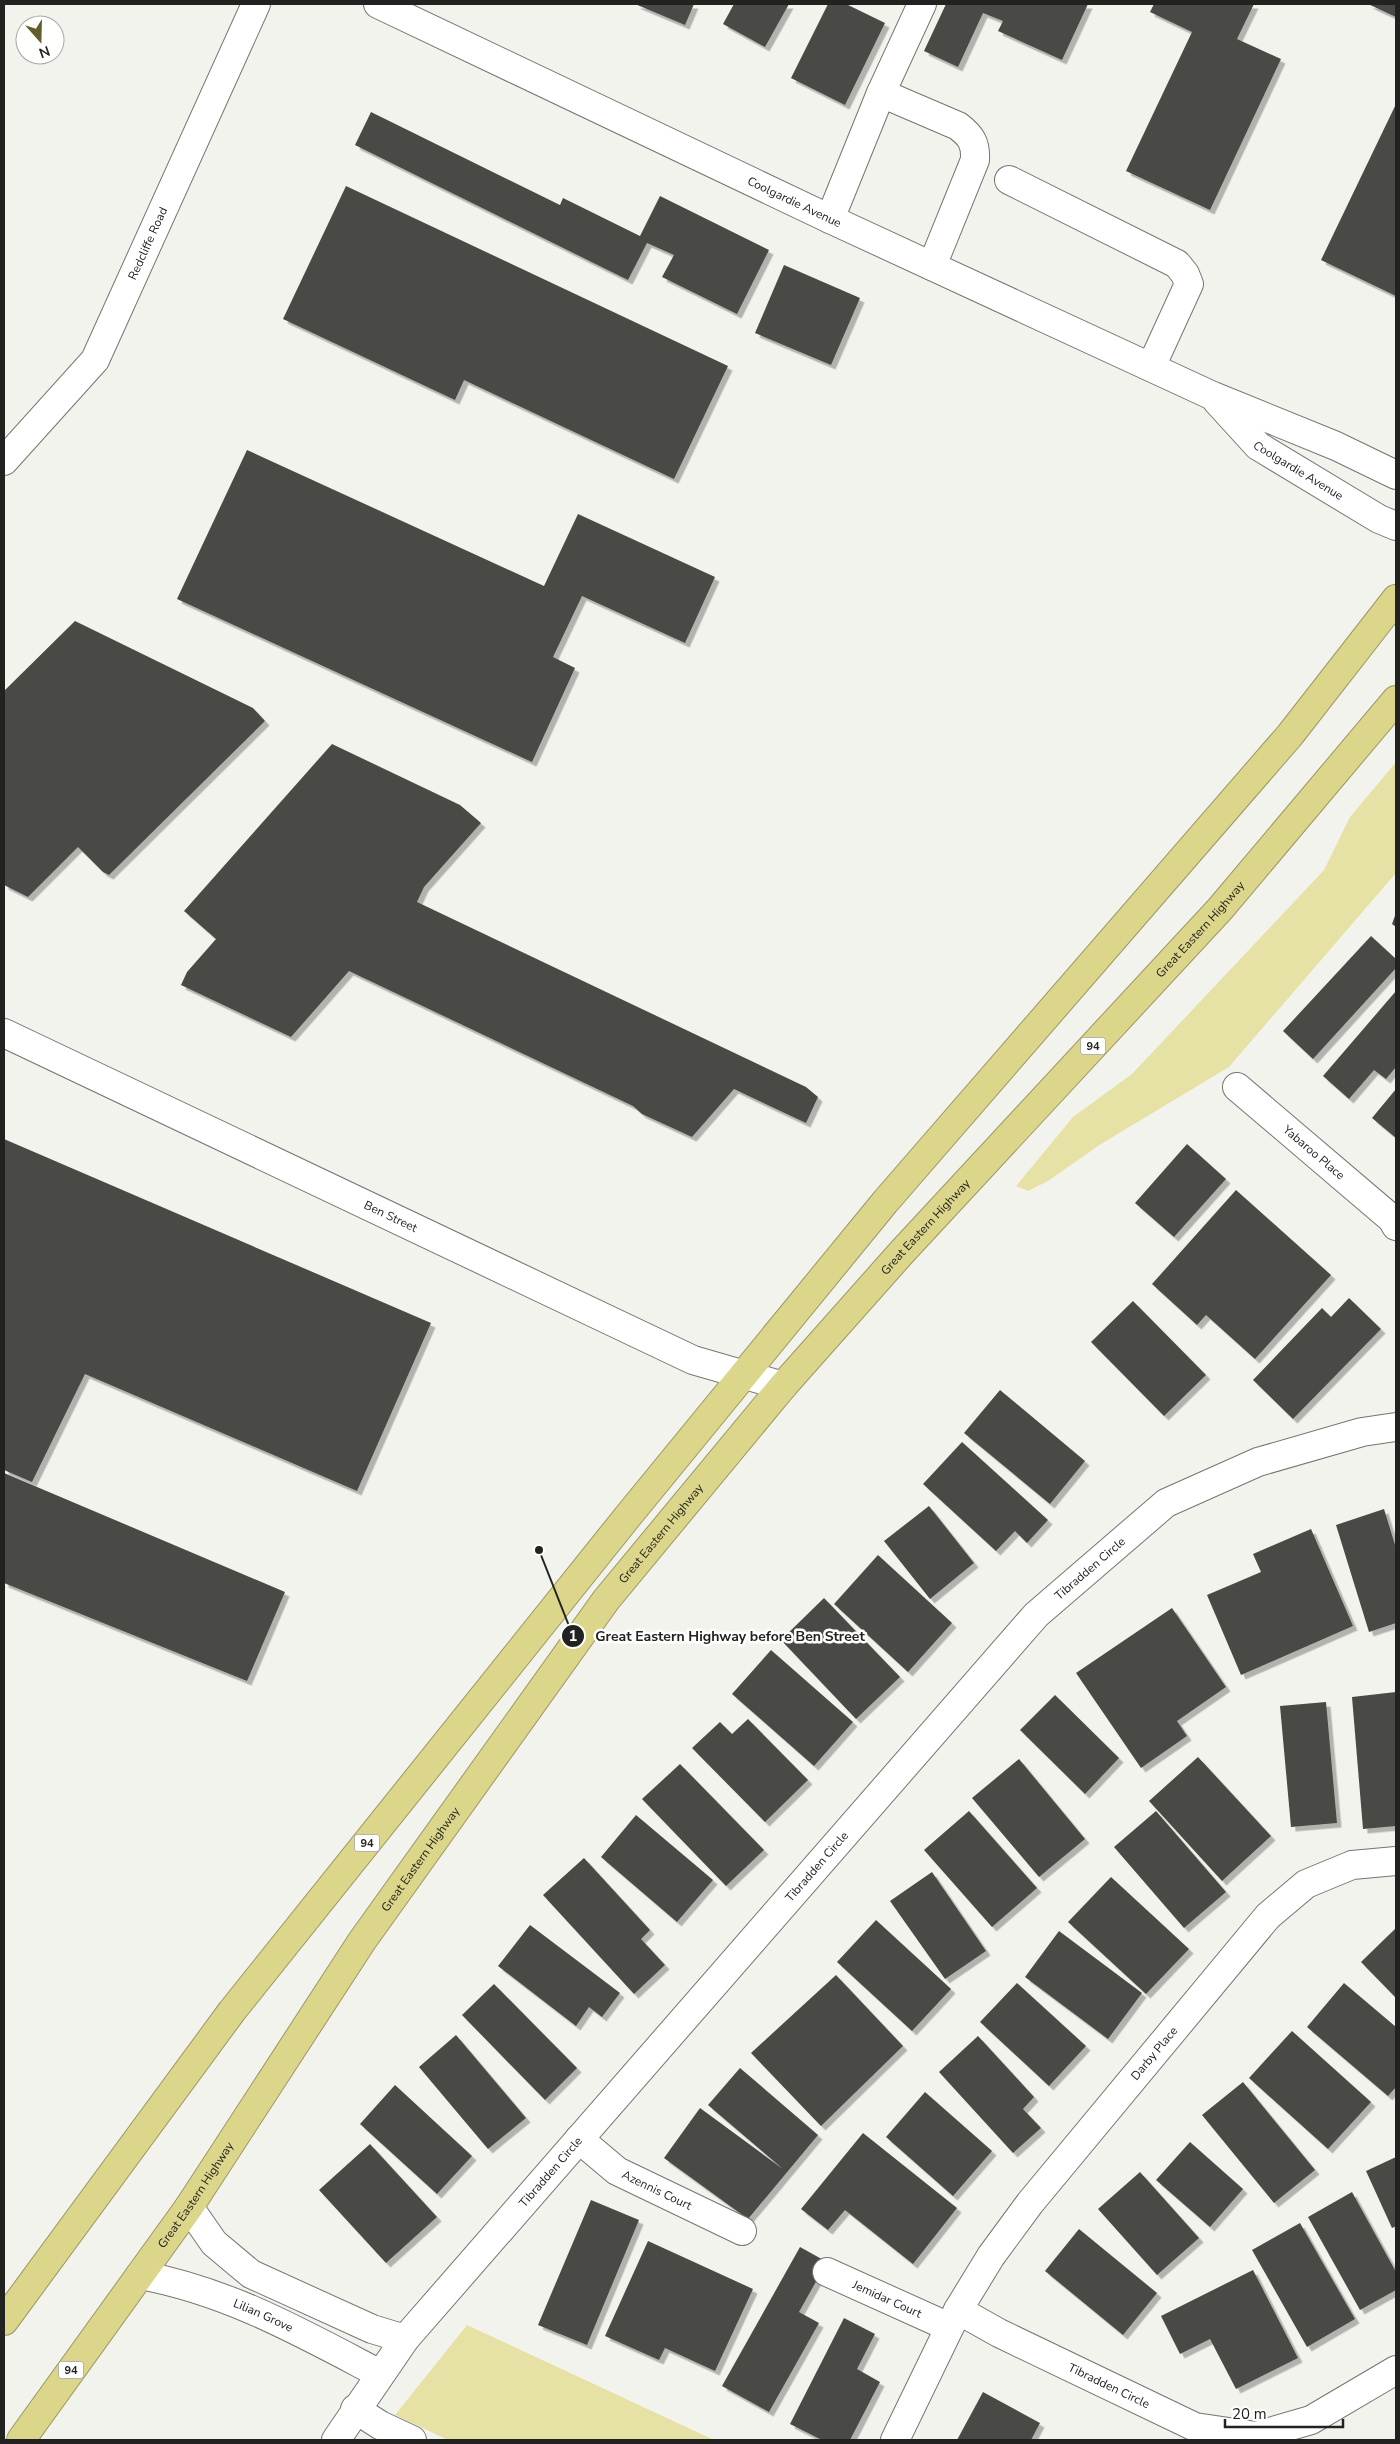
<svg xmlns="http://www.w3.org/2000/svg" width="1400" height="2444" font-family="'Nunito Sans',sans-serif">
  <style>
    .green { fill: #e6e2a5 }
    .building { fill: #494945; filter: url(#shadow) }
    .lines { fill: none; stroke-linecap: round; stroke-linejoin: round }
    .minor-casing { stroke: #757571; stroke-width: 30 }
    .highway-casing { stroke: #9b9765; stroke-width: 30 }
    .minor { stroke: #fff; stroke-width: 28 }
    .highway { stroke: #dcd68a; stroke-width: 28 }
    .labels { text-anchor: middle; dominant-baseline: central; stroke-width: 5; stroke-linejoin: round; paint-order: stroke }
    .shield { fill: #fffffe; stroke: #646463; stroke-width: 1 }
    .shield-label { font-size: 11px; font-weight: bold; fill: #222220 }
    .street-label { font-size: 12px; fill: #222220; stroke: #fffffe }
    .leader { fill: none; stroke: #222220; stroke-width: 2 }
    .callout-dot { fill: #222220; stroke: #fffffe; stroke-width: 2 }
    .mark-label { font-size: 15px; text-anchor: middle; font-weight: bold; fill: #fff }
    .callout-label { font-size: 14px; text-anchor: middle; font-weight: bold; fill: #222220; stroke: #fffffe; stroke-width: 5; stroke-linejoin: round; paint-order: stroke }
  </style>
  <defs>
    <filter id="shadow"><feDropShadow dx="4.5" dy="4.5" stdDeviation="0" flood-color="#0004"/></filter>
  </defs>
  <rect width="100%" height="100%" fill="#f3f3ee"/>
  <path class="green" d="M 1396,762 L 1396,873 L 1229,1067 L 1101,1144 L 1048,1181 L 1028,1191 L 1016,1186 L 1073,1117 L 1132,1074 L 1324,870 L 1350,817 Z
    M 467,2325 L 714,2440 L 448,2440 L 395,2415 Z"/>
  <path class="building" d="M 635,4 L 694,4 L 685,25 Z
    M 734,4 L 789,4 L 765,47 L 723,24 Z
    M 828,4 L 846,4 L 885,23 L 845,105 L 791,78 Z
    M 946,4 L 1088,4 L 1062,60 L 998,31 L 1003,21 L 983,13 L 958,67 L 924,51 Z
    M 1154,4 L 1254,4 L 1237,39 L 1281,59 L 1210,210 L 1126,171 L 1192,32 L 1150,12 Z
    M 1368,4 L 1396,4 L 1396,17 Z
    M 1396,104 L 1396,296 L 1321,260 Z
    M 371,112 L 560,205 L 563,198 L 640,236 L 660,196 L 769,250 L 737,314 L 662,277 L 674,255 L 647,243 L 628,280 L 355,145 Z
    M 346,186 L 728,366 L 674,479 L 464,380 L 455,400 L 283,319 Z
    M 784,265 L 860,298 L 831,365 L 755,333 Z
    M 247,450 L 544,586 L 578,514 L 715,577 L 685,643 L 582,596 L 553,657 L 575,668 L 532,762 L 177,599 Z
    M 75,621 L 253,708 L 265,721 L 109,875 L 103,872 L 78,847 L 28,897 L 4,885 L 4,691 Z
    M 332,744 L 460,805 L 481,823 L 424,887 L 417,902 L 806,1087 L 818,1097 L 806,1123 L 734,1089 L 692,1137 L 642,1114 L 633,1106 L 349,971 L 291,1037 L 181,985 L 187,972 L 216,939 L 184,911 Z
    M 1396,913 L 1396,927 L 1392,924 Z
    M 1371,936 L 1396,959 L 1396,968 L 1313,1059 L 1283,1031 Z
    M 1396,991 L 1396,1067 L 1386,1079 L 1374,1070 L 1349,1099 L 1323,1076 Z
    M 1396,1089 L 1396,1138 L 1372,1118 Z
    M 4,1139 L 431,1323 L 357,1491 L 85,1374 L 32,1482 L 4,1470 Z
    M 1187,1144 L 1226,1179 L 1174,1237 L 1135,1203 Z
    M 1236,1190 L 1331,1275 L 1255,1359 L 1206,1315 L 1197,1325 L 1152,1284 Z
    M 1349,1298 L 1381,1329 L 1293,1419 L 1253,1380 L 1322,1308 L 1331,1317 Z
    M 1133,1301 L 1206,1375 L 1164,1416 L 1091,1342 Z
    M 1000,1390 L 1085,1461 L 1050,1504 L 964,1433 Z
    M 962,1442 L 1048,1520 L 1027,1543 L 1015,1531 L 996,1551 L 923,1484 Z
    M 4,1473 L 285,1592 L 247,1681 L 4,1583 Z
    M 929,1506 L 974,1563 L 930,1599 L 884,1541 Z
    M 1384,1509 L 1396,1548 L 1396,1623 L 1369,1632 L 1336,1525 Z
    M 1311,1529 L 1353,1626 L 1241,1675 L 1207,1595 L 1261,1572 L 1253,1554 Z
    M 878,1555 L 952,1623 L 908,1672 L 834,1604 Z
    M 824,1598 L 900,1677 L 856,1719 L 781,1640 Z
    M 1172,1608 L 1226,1687 L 1177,1721 L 1187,1736 L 1141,1768 L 1076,1673 Z
    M 771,1650 L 853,1722 L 814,1766 L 732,1694 Z
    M 1396,1692 L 1396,1826 L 1363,1829 L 1352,1697 Z
    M 1055,1695 L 1119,1758 L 1085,1794 L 1020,1730 Z
    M 1326,1702 L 1337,1823 L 1291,1827 L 1280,1706 Z
    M 748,1719 L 808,1780 L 765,1822 L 692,1748 L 720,1722 L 732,1734 Z
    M 1198,1757 L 1271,1836 L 1222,1881 L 1149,1801 Z
    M 1019,1759 L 1085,1839 L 1039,1877 L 972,1798 Z
    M 680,1764 L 764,1850 L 726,1886 L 642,1799 Z
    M 969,1811 L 1037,1888 L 992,1927 L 924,1850 Z
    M 1156,1811 L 1226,1892 L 1184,1928 L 1114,1847 Z
    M 636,1815 L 713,1880 L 677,1922 L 601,1857 Z
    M 584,1858 L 650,1930 L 641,1939 L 665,1965 L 634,1994 L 543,1895 Z
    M 932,1872 L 986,1951 L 945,1979 L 890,1901 Z
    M 1111,1877 L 1189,1949 L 1146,1994 L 1068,1922 Z
    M 876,1920 L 951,1989 L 912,2031 L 837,1962 Z
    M 530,1925 L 620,1993 L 602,2017 L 589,2007 L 576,2026 L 498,1966 Z
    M 1396,1928 L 1396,1998 L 1361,1962 Z
    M 1059,1931 L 1142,1993 L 1108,2039 L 1025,1977 Z
    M 836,1975 L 903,2046 L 821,2126 L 751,2053 Z
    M 1017,1983 L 1086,2046 L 1049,2086 L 980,2022 Z
    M 1344,1983 L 1396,2027 L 1396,2087 L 1388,2096 L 1307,2027 Z
    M 494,1984 L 577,2068 L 545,2100 L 462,2015 Z
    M 1292,2031 L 1371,2102 L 1328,2149 L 1249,2078 Z
    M 456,2035 L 526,2118 L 488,2149 L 419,2067 Z
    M 978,2036 L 1034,2097 L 1023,2109 L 1041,2128 L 1013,2153 L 939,2072 Z
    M 740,2068 L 818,2135 L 748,2219 L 664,2158 L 700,2108 L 783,2169 L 708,2105 Z
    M 1243,2082 L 1315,2170 L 1274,2203 L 1202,2115 Z
    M 395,2085 L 472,2156 L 437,2194 L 360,2124 Z
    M 925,2092 L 992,2151 L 953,2196 L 886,2137 Z
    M 863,2133 L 957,2208 L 913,2264 L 845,2210 L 828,2230 L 801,2209 Z
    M 1190,2142 L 1243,2189 L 1210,2227 L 1156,2180 Z
    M 370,2144 L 437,2217 L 386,2263 L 319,2190 Z
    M 1396,2157 L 1396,2226 L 1392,2228 L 1366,2171 Z
    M 1140,2172 L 1199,2238 L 1157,2275 L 1098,2209 Z
    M 1352,2192 L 1396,2272 L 1396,2290 L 1360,2310 L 1308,2217 Z
    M 591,2200 L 639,2220 L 587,2345 L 538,2325 Z
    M 1300,2223 L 1355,2319 L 1307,2347 L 1252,2250 Z
    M 1079,2229 L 1157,2293 L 1123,2335 L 1045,2271 Z
    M 648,2241 L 753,2289 L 715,2371 L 665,2348 L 659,2360 L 605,2336 Z
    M 800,2247 L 827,2262 L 799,2312 L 819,2323 L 769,2412 L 722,2386 Z
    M 1253,2270 L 1298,2358 L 1236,2389 L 1210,2339 L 1180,2354 L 1161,2316 Z
    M 844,2318 L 875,2334 L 857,2369 L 880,2382 L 850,2440 L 822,2440 L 790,2424 Z
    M 983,2392 L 1040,2423 L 1031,2440 L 957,2440 Z"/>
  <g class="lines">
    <g class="minor-casing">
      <g id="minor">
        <path id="s1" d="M 378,4 L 830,219 L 1213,396 L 1336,446 L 1396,475"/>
        <path d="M 881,93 L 922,4"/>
        <path d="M 1009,180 L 1177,264 L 1185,274 L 1189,284 L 1151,367"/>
        <path d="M 830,219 L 881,93 L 958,126 C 971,136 976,143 975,160 L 932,266"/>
        <path id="s2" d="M 1217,401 L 1258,446 L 1379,519 L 1396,526"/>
        <path id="s3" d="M 4,461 L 95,360 L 256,4"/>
        <path id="s4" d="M 4,1033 L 693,1360 L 783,1386"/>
        <path id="s5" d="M 1237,1087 L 1392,1219 L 1396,1226"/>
        <path id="s6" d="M 579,2139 L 617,2171 L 742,2231"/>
        <path d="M 189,2207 L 214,2243 L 251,2274 L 372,2329 L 405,2339"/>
        <path id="s7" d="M 827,2272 L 949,2327"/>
        <path id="s8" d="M 140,2275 C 228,2291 302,2333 380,2374"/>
        <path id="s9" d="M 958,2310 L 999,2333 L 1195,2427 L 1256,2436 L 1311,2420 L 1396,2370"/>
        <path d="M 355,2409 L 380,2425 L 412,2440"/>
        <path id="s10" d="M 336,2440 L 405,2339 L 1036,1615 L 1166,1503 L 1258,1462 L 1362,1432 L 1396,1427"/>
        <path id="s11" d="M 895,2440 L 958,2310 L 991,2256 L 1030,2203 L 1268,1916 L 1306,1884 L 1352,1865 L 1396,1861"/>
      </g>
    </g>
    <g class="highway-casing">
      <g id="highway">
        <path d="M 4,2321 L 232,2011 L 628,1516 L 885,1202 L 1290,735 L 1396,599"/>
        <path id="s12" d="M 21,2440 L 189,2207 L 362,1941 L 606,1600 L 783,1386 L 902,1252 L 1220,909 L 1396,700"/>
      </g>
    </g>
    <use href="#minor" class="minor"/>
    <use href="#highway" class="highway"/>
  </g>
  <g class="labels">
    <g class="shield">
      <rect x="1080.5" y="1037.5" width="25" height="17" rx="4"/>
      <rect x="354.5" y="1834.5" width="25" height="17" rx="4"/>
      <rect x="58.5" y="2361.5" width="25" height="17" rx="4"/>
    </g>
    <g class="shield-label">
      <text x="1093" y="1046">94</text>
      <text x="367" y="1843">94</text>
      <text x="71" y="2370">94</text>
    </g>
    <g class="street-label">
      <text stroke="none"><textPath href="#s1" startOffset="461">Coolgardie Avenue</textPath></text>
      <text stroke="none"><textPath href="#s3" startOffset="264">Redcliffe Road</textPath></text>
      <text stroke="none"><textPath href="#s2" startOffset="108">Coolgardie Avenue</textPath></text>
      <text stroke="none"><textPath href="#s12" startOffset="1920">Great Eastern Highway</textPath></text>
      <text stroke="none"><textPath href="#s5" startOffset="101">Yabaroo Place</textPath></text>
      <text stroke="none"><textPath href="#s4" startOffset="428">Ben Street</textPath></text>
      <text stroke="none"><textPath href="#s12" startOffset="1515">Great Eastern Highway</textPath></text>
      <text stroke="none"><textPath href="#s12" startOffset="1110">Great Eastern Highway</textPath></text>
      <text stroke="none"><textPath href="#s10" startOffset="1154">Tibradden Circle</textPath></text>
      <text stroke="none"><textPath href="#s12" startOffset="705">Great Eastern Highway</textPath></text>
      <text stroke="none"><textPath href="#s10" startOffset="749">Tibradden Circle</textPath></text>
      <text stroke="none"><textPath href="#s11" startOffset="468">Darby Place</textPath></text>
      <text stroke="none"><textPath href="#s10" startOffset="344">Tibradden Circle</textPath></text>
      <text stroke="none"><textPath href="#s6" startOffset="94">Azennis Court</textPath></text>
      <text stroke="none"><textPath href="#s12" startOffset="301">Great Eastern Highway</textPath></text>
      <text stroke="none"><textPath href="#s7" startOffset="66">Jemidar Court</textPath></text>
      <text stroke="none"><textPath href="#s8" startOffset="130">Lilian Grove</textPath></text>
      <text stroke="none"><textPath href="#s9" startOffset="169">Tibradden Circle</textPath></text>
    </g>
  </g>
  <path class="leader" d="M539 1550L573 1636"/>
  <g class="callout-dot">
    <circle cx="539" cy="1550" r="5"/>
    <circle cx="573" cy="1636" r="12"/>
  </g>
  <g class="mark-label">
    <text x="573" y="1641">1</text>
  </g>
  <g class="callout-label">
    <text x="730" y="1641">Great Eastern Highway before Ben Street</text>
  </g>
  <rect width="1400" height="2444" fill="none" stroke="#222220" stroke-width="10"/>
  <g transform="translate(40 40) rotate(160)"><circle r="24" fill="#fffffe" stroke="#a7a7a5"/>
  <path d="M0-4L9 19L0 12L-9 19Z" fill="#625d2a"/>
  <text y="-8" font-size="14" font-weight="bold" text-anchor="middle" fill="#222220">N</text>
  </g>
  <path d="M1225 2419v8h118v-8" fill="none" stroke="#222220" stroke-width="2.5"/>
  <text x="1232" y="2419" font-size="15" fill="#222220" stroke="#fffffe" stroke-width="4" paint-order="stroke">20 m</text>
</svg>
